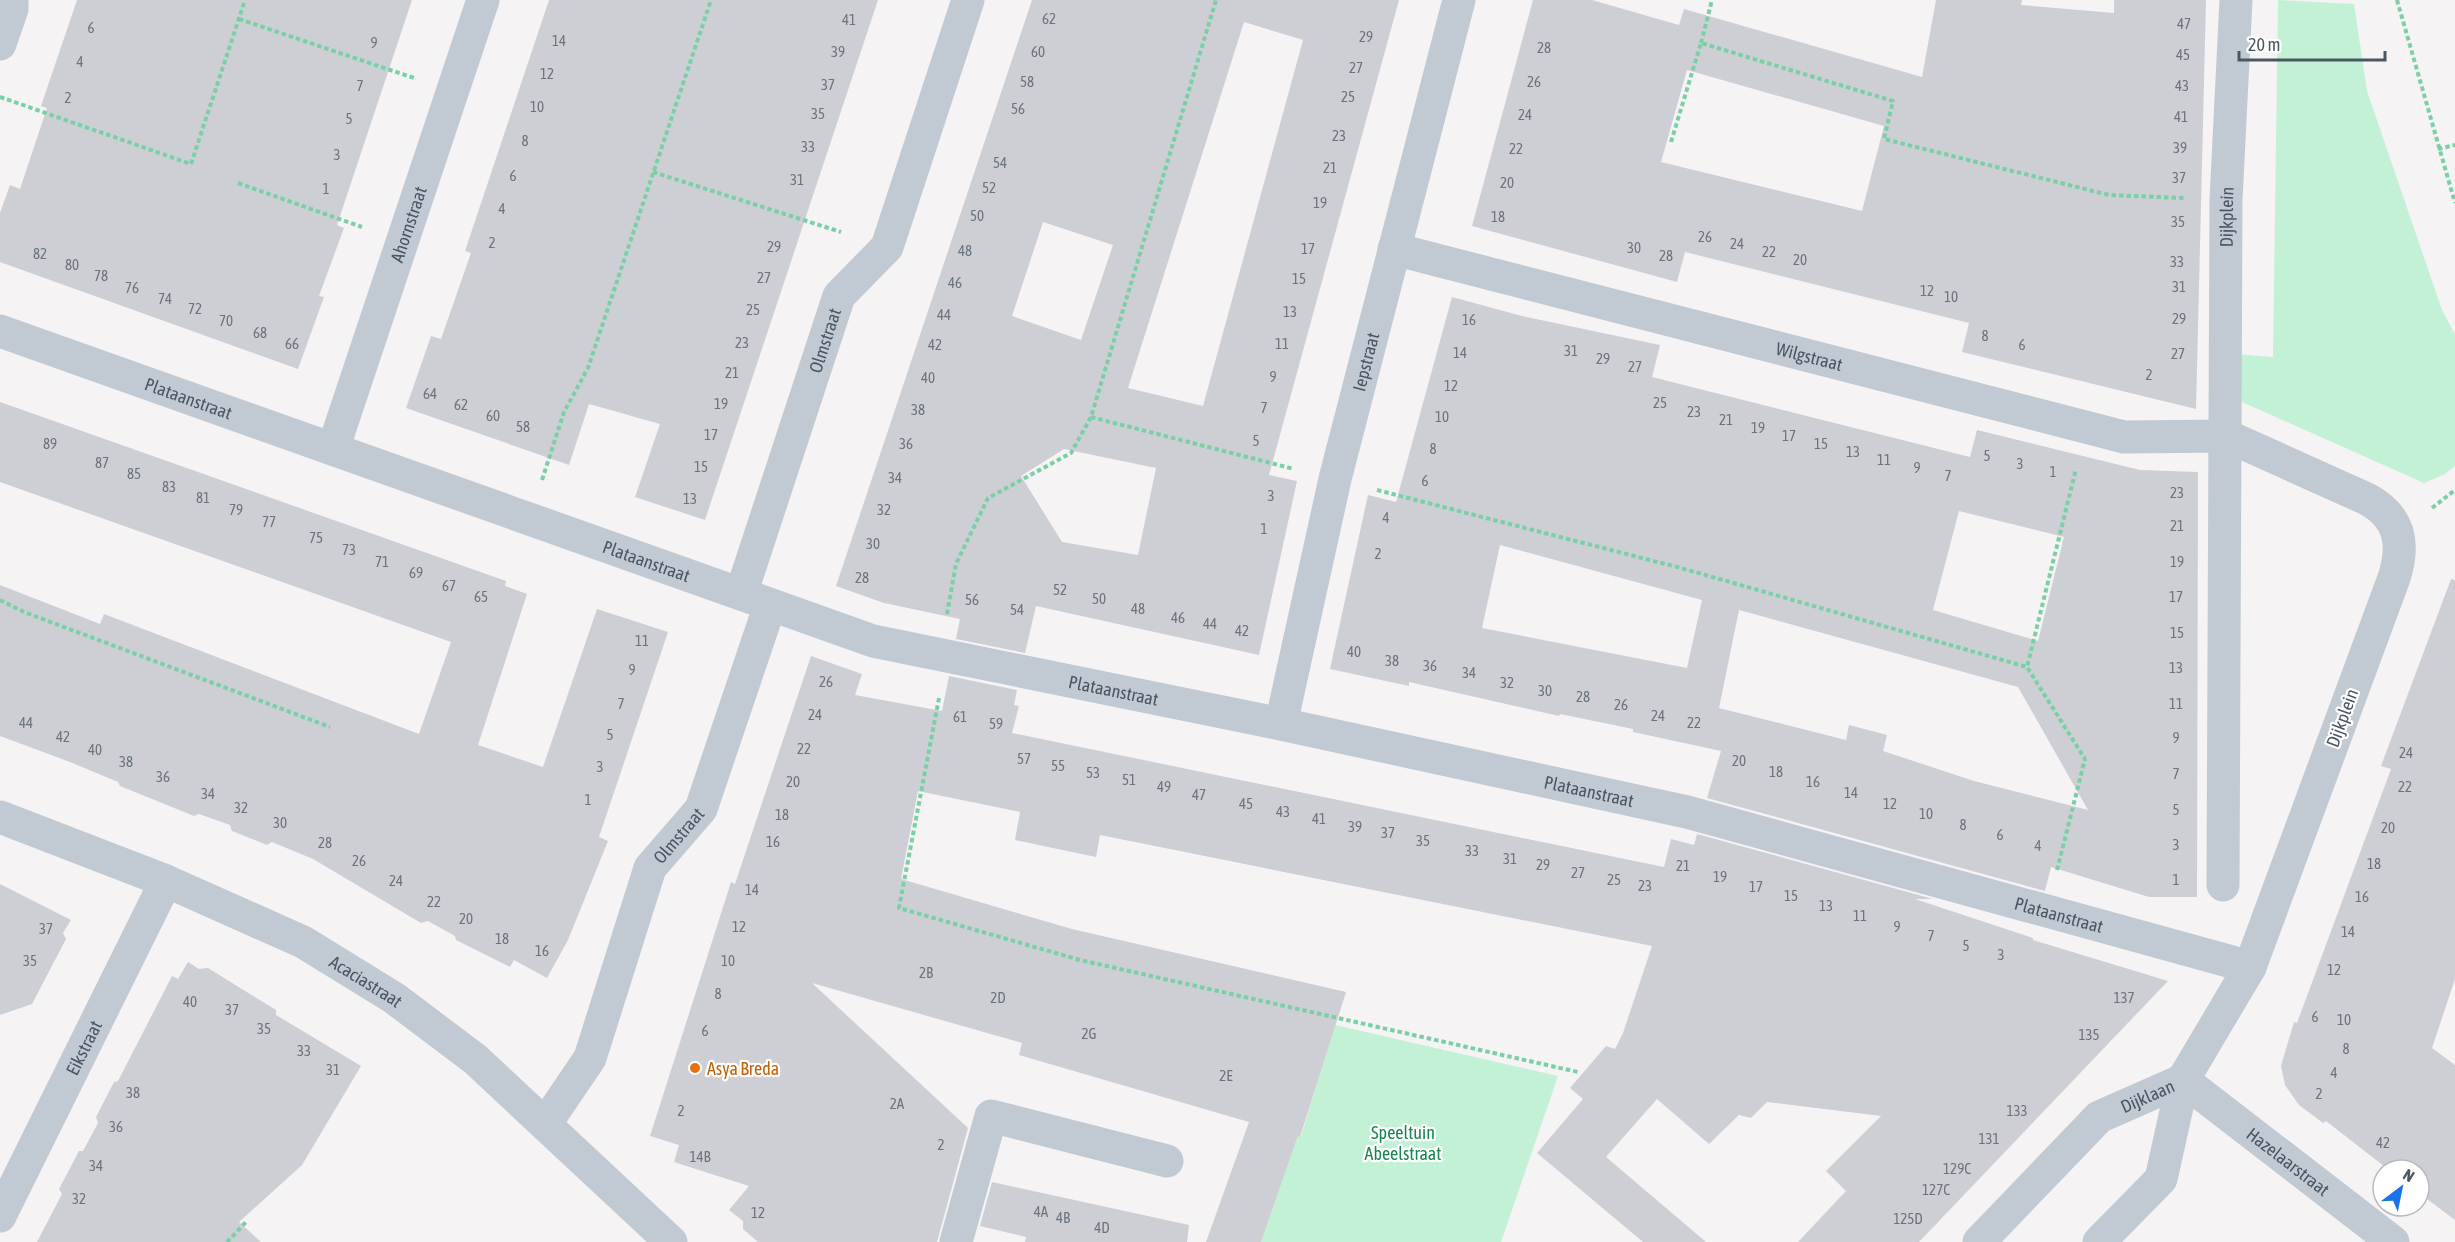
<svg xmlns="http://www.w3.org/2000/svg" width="2455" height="1242" font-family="'Asap Condensed',sans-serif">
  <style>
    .green { fill: #c3f1d5 }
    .building { fill: #cdcfd5; fill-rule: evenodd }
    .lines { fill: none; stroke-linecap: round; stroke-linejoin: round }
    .path { stroke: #7ad0a6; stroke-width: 4; stroke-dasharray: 4.5 3; stroke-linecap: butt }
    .minor { stroke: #c1cad2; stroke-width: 33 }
    .food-dot { fill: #e8710a; stroke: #fff; stroke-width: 2 }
    .labels { text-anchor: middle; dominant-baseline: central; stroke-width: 4.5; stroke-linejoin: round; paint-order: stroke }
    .number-label { font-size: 15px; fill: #6b747e }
    .street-label { font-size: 18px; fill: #4a5661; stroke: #fff }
    .food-label { font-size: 18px; fill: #c56008; stroke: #fff; text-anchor: start }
    .park-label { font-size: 18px; fill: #17864f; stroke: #fff }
  </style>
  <rect width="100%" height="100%" fill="#f5f3f3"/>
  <path class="green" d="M 2278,0 L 2354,4 L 2367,91 L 2442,310 L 2455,334 L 2455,466 L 2445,474 L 2424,483 L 2242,402 L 2235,354 L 2273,357 Z
    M 1335,1025 L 1558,1076 L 1501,1242 L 1261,1242 L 1298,1136 L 1301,1136 Z"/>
  <path class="building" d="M 77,0 L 412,0 L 337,225 L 344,228 L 319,296 L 324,297 L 298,369 L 0,262 L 0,213 L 10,185 L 20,189 L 47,108 L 41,106 Z
    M 549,0 L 878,0 L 705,520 L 635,497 L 660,424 L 589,404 L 569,465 L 406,408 L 431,336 L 441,339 L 471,253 L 465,251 Z
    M 1032,0 L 1399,0 L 1269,475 L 1297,481 L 1259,655 L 1036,606 L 1025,653 L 956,639 L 960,619 L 884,603 L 836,586 ZM 1244,22 L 1303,40 L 1203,406 L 1128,388 ZM 1043,222 L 1113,245 L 1081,340 L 1012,316 ZM 1064,449 L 1156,468 L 1138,555 L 1062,542 L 1021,476 Z
    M 1533,0 L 1592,0 L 1679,25 L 1684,9 L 1922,77 L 1936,0 L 2022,0 L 2021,5 L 2114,13 L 2114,0 L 2206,0 L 2196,409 L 1962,352 L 1969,323 L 1685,252 L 1677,282 L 1472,226 ZM 1687,70 L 1884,126 L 1862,211 L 1661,162 Z
    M 1452,297 L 1522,316 L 1660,345 L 1652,377 L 1970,457 L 1977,430 L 2140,470 L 2198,472 L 2197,897 L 2149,897 L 2051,867 L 2045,891 L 1707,798 L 1721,751 L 1633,732 L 1633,729 L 1560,714 L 1559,716 L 1409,682 L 1409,686 L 1330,669 L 1368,495 L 1396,502 ZM 1959,511 L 2064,537 L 2038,641 L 1933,610 ZM 1500,545 L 1702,600 L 1687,668 L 1482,628 ZM 1739,610 L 2018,687 L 2088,810 L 1974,781 L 1883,751 L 1887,735 L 1849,725 L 1846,740 L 1719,708 Z
    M 0,402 L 506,581 L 505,586 L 527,594 L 478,745 L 543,767 L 597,609 L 668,632 L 599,837 L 608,841 L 568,940 L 547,978 L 514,960 L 510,967 L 456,940 L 455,936 L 428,921 L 421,923 L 313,859 L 272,842 L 267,845 L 232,831 L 230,825 L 199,814 L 194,816 L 120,786 L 118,782 L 70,762 L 0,736 L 0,585 L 100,624 L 104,614 L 419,734 L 451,642 L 0,482 Z
    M 2451,579 L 2455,580 L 2455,979 L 2432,1048 L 2455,1065 L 2455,1220 L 2419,1193 L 2419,1170 L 2389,1170 L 2326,1121 L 2323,1123 L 2299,1105 L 2285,1085 L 2281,1066 L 2294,1022 L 2297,1023 L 2391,769 L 2381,766 Z
    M 811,656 L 862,674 L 855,695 L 942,711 L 949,676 L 1017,690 L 1014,705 L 1019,706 L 1012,733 L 1664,867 L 1671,839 L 1694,845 L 1697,834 L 1933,899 L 1915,899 L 2033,938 L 2033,940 L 2168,981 L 1919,1242 L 1798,1242 L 1846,1191 L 1826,1171 L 1881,1116 L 1767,1102 L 1751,1118 L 1739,1115 L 1709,1144 L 1657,1099 L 1606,1157 L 1706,1242 L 1643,1242 L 1537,1153 L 1583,1099 L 1570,1088 L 1606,1046 L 1615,1049 L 1623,1033 L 1652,946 L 1100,835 L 1096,857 L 1015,840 L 1020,812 L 918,791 L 901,879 L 1072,929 L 1346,992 L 1300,1137 L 1298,1136 L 1261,1242 L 1206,1242 L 1249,1122 L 1019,1055 L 1022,1043 L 812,983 L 968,1128 L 937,1242 L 758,1242 L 743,1229 L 743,1221 L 729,1210 L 749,1186 L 674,1162 L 679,1145 L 650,1136 L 725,901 L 731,882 L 735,884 Z
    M 0,884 L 71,920 L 63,933 L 66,939 L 32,1004 L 0,1015 Z
    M 188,962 L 199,969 L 208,968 L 276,1010 L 276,1015 L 361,1066 L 302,1165 L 239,1222 L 261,1242 L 37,1242 L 62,1194 L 59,1189 L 79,1151 L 83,1151 L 98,1123 L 96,1117 L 114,1082 L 118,1081 L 172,976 L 178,979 Z
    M 992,1182 L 1189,1225 L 1187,1242 L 1025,1242 L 1026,1237 L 980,1226 Z"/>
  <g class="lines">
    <path class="path" d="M 2397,0 L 2455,203
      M 239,19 L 414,78
      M 1701,43 L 1712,0
      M 0,97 L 191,164 L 245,0
      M 1671,142 L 1701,43 L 1893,101 L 1884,139 L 2109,195 L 2184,198
      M 2438,149 L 2455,145
      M 653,172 L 841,232
      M 238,183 L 362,227
      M 1091,417 L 1294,469
      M 542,480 L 564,412 L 588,368 L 711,0
      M 1377,490 L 1681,568 L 2027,667
      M 2432,508 L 2455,490
      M 0,600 L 24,612 L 330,727
      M 947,614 L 956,564 L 988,498 L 1071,453 L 1091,417 L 1216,0
      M 939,698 L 899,908 L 1080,960 L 1578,1072
      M 2057,870 L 2085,759 L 2027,667 L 2076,469
      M 227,1242 L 246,1222"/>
    <g class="minor">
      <path d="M 0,44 L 12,9 L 12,0"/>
      <path id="s1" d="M 1394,249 L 2124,437 L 2227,436 L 2367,499 C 2400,517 2405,544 2394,578 L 2250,967 L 2183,1080 L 2393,1242"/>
      <path id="s2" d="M 0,331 L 873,641 L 1281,724 L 1687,812 L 2250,967"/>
      <path id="s3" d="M 333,449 L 483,0"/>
      <path id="s4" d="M 741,594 L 839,296 L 887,247 L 968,0"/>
      <path id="s5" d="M 1281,724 L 1335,479 L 1459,0"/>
      <path id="s6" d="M 0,817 L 166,881 L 303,942 L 394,998 L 475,1059 L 671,1242"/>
      <path id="s7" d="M 2223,885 L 2226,200 L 2236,0"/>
      <path id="s8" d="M 546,1123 L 590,1058 L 650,868 L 701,809 L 770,605"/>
      <path id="s9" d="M 0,1216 L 166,881"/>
      <path d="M 956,1242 L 991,1116 L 1167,1161"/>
      <path id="s10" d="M 1979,1242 L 2099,1117 L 2183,1080 L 2161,1179 L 2099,1242"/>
    </g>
  </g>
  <circle class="food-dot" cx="695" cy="1068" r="6"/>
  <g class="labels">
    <g class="number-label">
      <text x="1049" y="18">62</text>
      <text x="849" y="19">41</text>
      <text x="2184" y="23">47</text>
      <text x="91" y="27">6</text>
      <text x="1366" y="36">29</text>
      <text x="559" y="40">14</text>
      <text x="374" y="42">9</text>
      <text x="1544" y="47">28</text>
      <text x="838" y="51">39</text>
      <text x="1038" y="51">60</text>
      <text x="2183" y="54">45</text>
      <text x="80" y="61">4</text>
      <text x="1356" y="67">27</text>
      <text x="547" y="73">12</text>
      <text x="1027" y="81">58</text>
      <text x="1534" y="81">26</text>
      <text x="828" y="84">37</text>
      <text x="360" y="85">7</text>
      <text x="2182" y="85">43</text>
      <text x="1348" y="96">25</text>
      <text x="68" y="97">2</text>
      <text x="537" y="106">10</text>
      <text x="1018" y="108">56</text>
      <text x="818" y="113">35</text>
      <text x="1525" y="114">24</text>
      <text x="2181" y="116">41</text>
      <text x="349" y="118">5</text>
      <text x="1339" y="135">23</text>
      <text x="525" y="140">8</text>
      <text x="808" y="146">33</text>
      <text x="2180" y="147">39</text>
      <text x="1516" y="148">22</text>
      <text x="337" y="154">3</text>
      <text x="1000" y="162">54</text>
      <text x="1330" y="167">21</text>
      <text x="513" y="175">6</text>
      <text x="2179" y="177">37</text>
      <text x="797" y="179">31</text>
      <text x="1507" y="182">20</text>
      <text x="989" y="187">52</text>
      <text x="326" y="188">1</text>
      <text x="1320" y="202">19</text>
      <text x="502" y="208">4</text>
      <text x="977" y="215">50</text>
      <text x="1498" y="216">18</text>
      <text x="2178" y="221">35</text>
      <text x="1705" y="236">26</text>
      <text x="492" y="242">2</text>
      <text x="1737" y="243">24</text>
      <text x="774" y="246">29</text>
      <text x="1634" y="247">30</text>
      <text x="1308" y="248">17</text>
      <text x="965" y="250">48</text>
      <text x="1769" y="251">22</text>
      <text x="40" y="253">82</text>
      <text x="1666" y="255">28</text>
      <text x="1800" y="259">20</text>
      <text x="2177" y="261">33</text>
      <text x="72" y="264">80</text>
      <text x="101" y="275">78</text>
      <text x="764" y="277">27</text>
      <text x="1299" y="278">15</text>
      <text x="955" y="282">46</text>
      <text x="2179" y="286">31</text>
      <text x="132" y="287">76</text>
      <text x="1927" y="290">12</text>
      <text x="1951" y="296">10</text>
      <text x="165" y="298">74</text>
      <text x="195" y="308">72</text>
      <text x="753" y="309">25</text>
      <text x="1290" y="311">13</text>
      <text x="944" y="314">44</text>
      <text x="2179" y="318">29</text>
      <text x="1469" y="319">16</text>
      <text x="226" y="320">70</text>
      <text x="260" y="332">68</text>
      <text x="1985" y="335">8</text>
      <text x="742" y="342">23</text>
      <text x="292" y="343">66</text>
      <text x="1282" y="343">11</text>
      <text x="935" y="344">42</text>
      <text x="2022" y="344">6</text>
      <text x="1571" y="350">31</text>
      <text x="1460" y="352">14</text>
      <text x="2178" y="353">27</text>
      <text x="1603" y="358">29</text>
      <text x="1635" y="366">27</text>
      <text x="732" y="372">21</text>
      <text x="2149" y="374">2</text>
      <text x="1273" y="376">9</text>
      <text x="928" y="377">40</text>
      <text x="1451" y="385">12</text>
      <text x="430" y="393">64</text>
      <text x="1660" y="402">25</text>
      <text x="721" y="403">19</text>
      <text x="461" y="404">62</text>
      <text x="1264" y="407">7</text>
      <text x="918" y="409">38</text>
      <text x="1694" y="411">23</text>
      <text x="493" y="415">60</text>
      <text x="1442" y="416">10</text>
      <text x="1726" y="419">21</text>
      <text x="523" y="426">58</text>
      <text x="1758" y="427">19</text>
      <text x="711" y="434">17</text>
      <text x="1789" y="435">17</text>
      <text x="1256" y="440">5</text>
      <text x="50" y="443">89</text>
      <text x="906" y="443">36</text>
      <text x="1821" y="443">15</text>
      <text x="1433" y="448">8</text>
      <text x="1853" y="451">13</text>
      <text x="1987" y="455">5</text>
      <text x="1884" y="459">11</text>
      <text x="102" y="462">87</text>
      <text x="2020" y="463">3</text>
      <text x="701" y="466">15</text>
      <text x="1917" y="467">9</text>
      <text x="2053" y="471">1</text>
      <text x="134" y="473">85</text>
      <text x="1948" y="475">7</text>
      <text x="895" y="477">34</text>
      <text x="1425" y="480">6</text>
      <text x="169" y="486">83</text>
      <text x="2177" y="492">23</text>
      <text x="1271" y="495">3</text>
      <text x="203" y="497">81</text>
      <text x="690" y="498">13</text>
      <text x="236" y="509">79</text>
      <text x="884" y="509">32</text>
      <text x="1386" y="517">4</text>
      <text x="269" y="521">77</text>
      <text x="2177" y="525">21</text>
      <text x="1264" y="528">1</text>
      <text x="316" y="537">75</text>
      <text x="873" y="543">30</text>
      <text x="349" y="549">73</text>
      <text x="1378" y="553">2</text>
      <text x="382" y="561">71</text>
      <text x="2177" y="561">19</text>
      <text x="416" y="572">69</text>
      <text x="862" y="577">28</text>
      <text x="449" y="585">67</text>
      <text x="1060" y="589">52</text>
      <text x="481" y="596">65</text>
      <text x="2176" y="596">17</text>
      <text x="1099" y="598">50</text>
      <text x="972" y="599">56</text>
      <text x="1138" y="608">48</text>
      <text x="1017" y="609">54</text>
      <text x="1178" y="617">46</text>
      <text x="1210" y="623">44</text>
      <text x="1242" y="630">42</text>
      <text x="2177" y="632">15</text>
      <text x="642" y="640">11</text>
      <text x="1354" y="651">40</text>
      <text x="1392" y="660">38</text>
      <text x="1430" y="665">36</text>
      <text x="2176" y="667">13</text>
      <text x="632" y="669">9</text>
      <text x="1469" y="672">34</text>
      <text x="826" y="681">26</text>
      <text x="1507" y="682">32</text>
      <text x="1545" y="690">30</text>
      <text x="1583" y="696">28</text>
      <text x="621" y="703">7</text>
      <text x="2176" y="703">11</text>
      <text x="1621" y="704">26</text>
      <text x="815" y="714">24</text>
      <text x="1658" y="715">24</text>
      <text x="960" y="716">61</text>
      <text x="26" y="722">44</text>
      <text x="1694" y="722">22</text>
      <text x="996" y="723">59</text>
      <text x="610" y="734">5</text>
      <text x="63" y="736">42</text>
      <text x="2176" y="737">9</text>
      <text x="804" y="748">22</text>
      <text x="95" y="749">40</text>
      <text x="2406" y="752">24</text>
      <text x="1024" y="758">57</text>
      <text x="1739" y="760">20</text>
      <text x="126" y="761">38</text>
      <text x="1058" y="765">55</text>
      <text x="600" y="766">3</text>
      <text x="1776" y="771">18</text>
      <text x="1093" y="772">53</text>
      <text x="2176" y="773">7</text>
      <text x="163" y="776">36</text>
      <text x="1129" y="779">51</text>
      <text x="793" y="781">20</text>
      <text x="1813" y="781">16</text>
      <text x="1164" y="786">49</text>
      <text x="2405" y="786">22</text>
      <text x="1851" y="792">14</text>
      <text x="208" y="793">34</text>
      <text x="1199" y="794">47</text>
      <text x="588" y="799">1</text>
      <text x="1246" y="803">45</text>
      <text x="1890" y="803">12</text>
      <text x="241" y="807">32</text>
      <text x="2176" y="809">5</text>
      <text x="1283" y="811">43</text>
      <text x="1926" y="813">10</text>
      <text x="782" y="814">18</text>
      <text x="1319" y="818">41</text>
      <text x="280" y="822">30</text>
      <text x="1963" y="824">8</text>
      <text x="1355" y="826">39</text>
      <text x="2388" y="827">20</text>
      <text x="1388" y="832">37</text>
      <text x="2000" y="834">6</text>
      <text x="1423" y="840">35</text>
      <text x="773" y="841">16</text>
      <text x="325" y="842">28</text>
      <text x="2176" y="844">3</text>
      <text x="2038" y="845">4</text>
      <text x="1472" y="850">33</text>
      <text x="1510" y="858">31</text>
      <text x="359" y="860">26</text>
      <text x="2374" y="863">18</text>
      <text x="1543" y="864">29</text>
      <text x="1683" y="865">21</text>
      <text x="1578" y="872">27</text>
      <text x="1720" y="876">19</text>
      <text x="1614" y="879">25</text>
      <text x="2176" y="879">1</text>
      <text x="396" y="880">24</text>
      <text x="1645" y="885">23</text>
      <text x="1756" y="886">17</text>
      <text x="752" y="889">14</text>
      <text x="1791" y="895">15</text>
      <text x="2362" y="896">16</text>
      <text x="434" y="901">22</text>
      <text x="1826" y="905">13</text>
      <text x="1860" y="915">11</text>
      <text x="466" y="918">20</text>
      <text x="739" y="926">12</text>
      <text x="1897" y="926">9</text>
      <text x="46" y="928">37</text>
      <text x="2348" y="931">14</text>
      <text x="1931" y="935">7</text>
      <text x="502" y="938">18</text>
      <text x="1966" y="945">5</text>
      <text x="542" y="950">16</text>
      <text x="2001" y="954">3</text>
      <text x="30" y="960">35</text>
      <text x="728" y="960">10</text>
      <text x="2334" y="969">12</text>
      <text x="926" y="972">2B</text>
      <text x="718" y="993">8</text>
      <text x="998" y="997">2D</text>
      <text x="2124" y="997">137</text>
      <text x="190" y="1001">40</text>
      <text x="232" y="1009">37</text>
      <text x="2315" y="1016">6</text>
      <text x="2344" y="1019">10</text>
      <text x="264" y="1028">35</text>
      <text x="705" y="1030">6</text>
      <text x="1089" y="1033">2G</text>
      <text x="2089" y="1034">135</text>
      <text x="2346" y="1048">8</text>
      <text x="304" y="1050">33</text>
      <text x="333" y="1069">31</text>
      <text x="2334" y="1072">4</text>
      <text x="1226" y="1075">2E</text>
      <text x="133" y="1092">38</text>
      <text x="2319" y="1093">2</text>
      <text x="897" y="1103">2A</text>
      <text x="681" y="1110">2</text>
      <text x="2017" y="1110">133</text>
      <text x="116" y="1126">36</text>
      <text x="1989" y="1138">131</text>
      <text x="2383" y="1142">42</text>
      <text x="941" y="1144">2</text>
      <text x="700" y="1156">14B</text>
      <text x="96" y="1165">34</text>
      <text x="1957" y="1168">129C</text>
      <text x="1936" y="1189">127C</text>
      <text x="79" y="1198">32</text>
      <text x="1041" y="1211">4A</text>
      <text x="758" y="1212">12</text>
      <text x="1063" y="1217">4B</text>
      <text x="1908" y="1218">125D</text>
      <text x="1102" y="1227">4D</text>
    </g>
    <g class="street-label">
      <text stroke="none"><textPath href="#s7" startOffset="668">Dijkplein</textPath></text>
      <text stroke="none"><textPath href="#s3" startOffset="237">Ahornstraat</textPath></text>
      <text stroke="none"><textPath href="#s4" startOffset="267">Olmstraat</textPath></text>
      <text stroke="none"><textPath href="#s1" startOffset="429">Wilgstraat</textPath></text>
      <text stroke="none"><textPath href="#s5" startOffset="372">Iepstraat</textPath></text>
      <text stroke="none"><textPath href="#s2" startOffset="200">Plataanstraat</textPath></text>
      <text stroke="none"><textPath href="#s2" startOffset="686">Plataanstraat</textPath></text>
      <text stroke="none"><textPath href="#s2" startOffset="1172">Plataanstraat</textPath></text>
      <text transform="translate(2342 718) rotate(-70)">Dijkplein</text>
      <text stroke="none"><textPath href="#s2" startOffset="1658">Plataanstraat</textPath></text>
      <text stroke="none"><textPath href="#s8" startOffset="321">Olmstraat</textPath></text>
      <text stroke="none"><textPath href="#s2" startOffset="2144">Plataanstraat</textPath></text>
      <text stroke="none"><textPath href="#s6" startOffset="402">Acaciastraat</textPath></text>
      <text stroke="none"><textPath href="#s9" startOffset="188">Eikstraat</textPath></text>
      <text stroke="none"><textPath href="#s10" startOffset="226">Dijklaan</textPath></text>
      <text stroke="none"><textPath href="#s1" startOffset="1782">Hazelaarstraat</textPath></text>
    </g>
    <g class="food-label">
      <text x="707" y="1068">Asya Breda</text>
    </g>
    <g class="park-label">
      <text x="1403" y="1132">Speeltuin<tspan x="1403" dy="21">Abeelstraat</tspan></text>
    </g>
  </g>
  <g transform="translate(2401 1188) rotate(32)"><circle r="28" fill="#ffffff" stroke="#b7bbc0" stroke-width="1.5"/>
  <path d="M0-4.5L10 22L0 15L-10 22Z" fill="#1a73e8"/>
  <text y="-9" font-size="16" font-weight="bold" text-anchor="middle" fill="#4a5661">N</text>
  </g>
  <path d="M2239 51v9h146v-9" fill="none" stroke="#4a5661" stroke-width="3"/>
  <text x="2248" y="51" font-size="18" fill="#4a5661" stroke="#ffffff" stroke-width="4.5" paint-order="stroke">20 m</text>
</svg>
